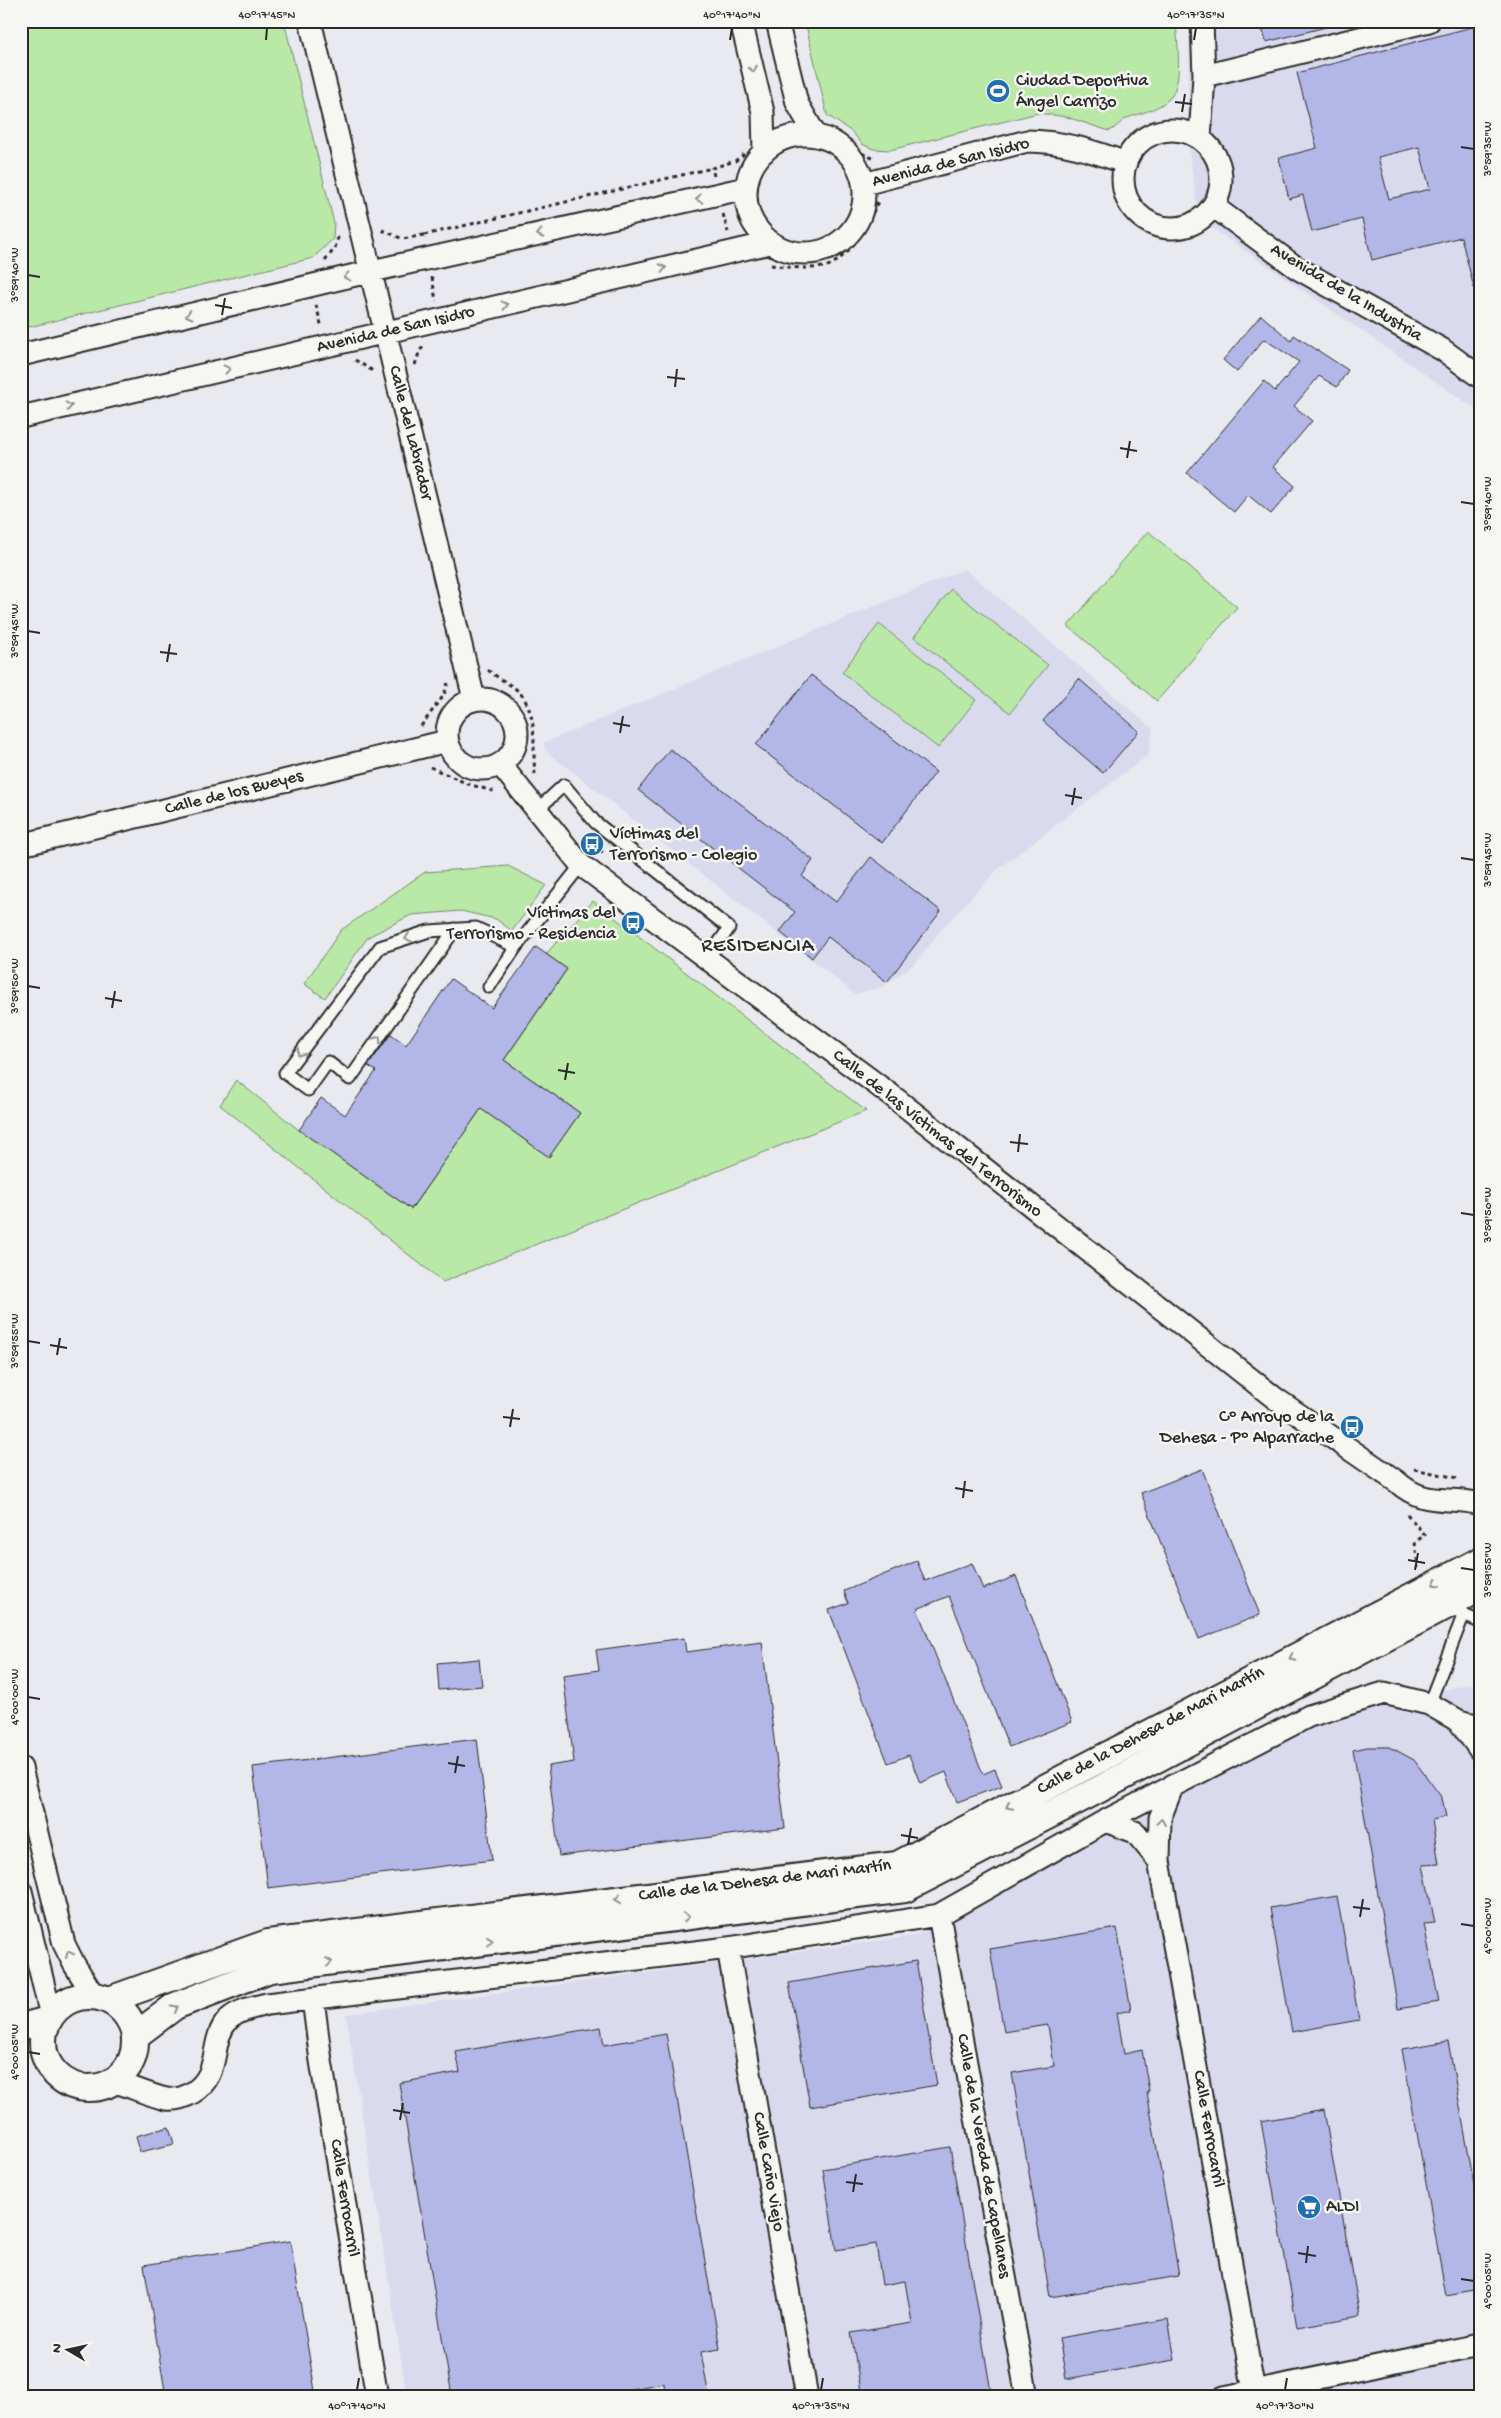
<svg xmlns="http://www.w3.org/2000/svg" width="1501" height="2418" font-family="'Gochi Hand',sans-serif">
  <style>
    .built { fill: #d9daee }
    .green { fill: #bae8a7; stroke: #728a69 }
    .building { fill: #b3b7e8; stroke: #2b2b2b; fill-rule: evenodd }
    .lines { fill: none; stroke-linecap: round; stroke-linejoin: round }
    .service-casing { stroke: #2b2b2b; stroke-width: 15 }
    .minor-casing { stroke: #2b2b2b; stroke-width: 25 }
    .tertiary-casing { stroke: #2b2b2b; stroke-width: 30 }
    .path { stroke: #2b2b2b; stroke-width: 3; stroke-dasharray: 4 4; stroke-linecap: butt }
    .service { stroke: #f6f6f2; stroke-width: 11 }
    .minor { stroke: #f6f6f2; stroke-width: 21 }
    .tertiary { stroke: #f6f6f2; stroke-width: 26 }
    .oneway { stroke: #90908e }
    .ticks { fill: none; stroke: #2b2b2b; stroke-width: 2 }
    .labels { text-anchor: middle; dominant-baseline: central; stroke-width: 5; stroke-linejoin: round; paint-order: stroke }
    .poi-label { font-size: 18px; fill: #2b2b2b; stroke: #f6f6f2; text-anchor: start }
    .street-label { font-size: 18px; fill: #2b2b2b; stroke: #f6f6f2 }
    .quarter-label { font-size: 20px; letter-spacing: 1px; fill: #2b2b2b; stroke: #f6f6f2 }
    .neatline { fill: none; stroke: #2b2b2b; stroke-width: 2 }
    .ticks-label { font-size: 12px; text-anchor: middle; fill: #2b2b2b }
  </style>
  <rect width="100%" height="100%" fill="#e9e9f0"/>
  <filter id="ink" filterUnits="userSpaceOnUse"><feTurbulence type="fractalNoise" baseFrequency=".02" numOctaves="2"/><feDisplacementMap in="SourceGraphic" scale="10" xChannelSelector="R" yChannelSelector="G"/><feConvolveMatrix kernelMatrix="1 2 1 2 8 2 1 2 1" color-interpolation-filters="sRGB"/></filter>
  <g filter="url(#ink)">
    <path class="built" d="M 1190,21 L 1480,21 L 1480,412 L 1199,219 L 1187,135 Z
      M 965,569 L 1153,729 L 1148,755 L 998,869 L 941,930 L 916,963 L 882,987 L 855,994 L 546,751 L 543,743 Z
      M 1480,1682 L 1480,2397 L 407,2397 L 346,2014 L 913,1936 L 1329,1713 Z"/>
    <path class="green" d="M 21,21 L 284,21 L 334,223 L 333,239 L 313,258 L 21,329 Z
      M 805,21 L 1176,21 C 1177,42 1184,85 1169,99 C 1157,110 1141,113 1127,118 C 1122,120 1118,127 1109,131 L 1067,117 L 1038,113 L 890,150 L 873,149 L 862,144 L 852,132 L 827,115 Z
      M 1148,531 L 1237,607 L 1157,701 L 1068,626 Z
      M 951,589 L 1048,665 L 1010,713 L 914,637 Z
      M 879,624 L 976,700 L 938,748 L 842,672 Z
      M 508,866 L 546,885 L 512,931 L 496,919 L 461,911 L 411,915 L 368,937 L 325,998 L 304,984 L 341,930 L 425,872 Z
      M 593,901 L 866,1111 L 443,1282 L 220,1105 L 236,1080 L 299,1130 L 411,1209 L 481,1109 L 549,1157 L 580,1113 L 504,1060 L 567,969 L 546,954 Z"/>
    <path class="building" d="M 1260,21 L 1326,21 L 1326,27 L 1266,42 Z
      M 1476,26 L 1480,41 L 1480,288 L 1474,288 L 1461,237 L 1372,260 L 1362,219 L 1312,232 L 1303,195 L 1289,199 L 1279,158 L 1317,148 L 1297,73 ZM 1419,147 L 1430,189 L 1389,199 L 1378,157 Z
      M 1261,315 L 1291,341 L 1294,335 L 1348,370 L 1337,387 L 1319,376 L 1294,406 L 1312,421 L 1273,467 L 1295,486 L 1271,514 L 1248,495 L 1234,512 L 1187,473 L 1264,381 L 1275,391 L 1299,362 L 1264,339 L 1237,372 L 1223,360 Z
      M 811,675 L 936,772 L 882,843 L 756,745 Z
      M 1079,679 L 1139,731 L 1103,773 L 1043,721 Z
      M 670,749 L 813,860 L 802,876 L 836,902 L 871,857 L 941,911 L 887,982 L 828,937 L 812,958 L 780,932 L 795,912 L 638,790 Z
      M 536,947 L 567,969 L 504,1060 L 580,1113 L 549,1157 L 481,1109 L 411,1209 L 299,1130 L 321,1098 L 345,1115 L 376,1071 L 368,1066 L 391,1034 L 406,1045 L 451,979 L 492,1008 Z
      M 1202,1469 L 1260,1615 L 1199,1639 L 1141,1493 Z
      M 917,1561 L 925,1581 L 972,1563 L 983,1589 L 1016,1576 L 1072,1722 L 1009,1747 L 949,1596 L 917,1609 L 983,1774 L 995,1769 L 1002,1786 L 957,1802 L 946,1772 L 920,1783 L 909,1755 L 888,1763 L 829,1610 L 848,1603 L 844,1591 Z
      M 684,1638 L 686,1652 L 762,1642 L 785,1828 L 559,1856 L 548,1766 L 574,1762 L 563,1675 L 599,1670 L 596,1650 Z
      M 479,1659 L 482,1686 L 439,1690 L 437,1663 Z
      M 477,1739 L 492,1860 L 268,1888 L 253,1767 Z
      M 1367,1747 L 1390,1747 L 1414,1760 L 1442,1798 L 1446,1817 L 1432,1820 L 1439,1864 L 1423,1865 L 1435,1923 L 1424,1924 L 1439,2002 L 1398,2009 L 1353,1750 Z
      M 1337,1896 L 1359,2020 L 1292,2032 L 1270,1908 Z
      M 1117,1928 L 1131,2010 L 1117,2013 L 1124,2054 L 1142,2050 L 1149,2091 L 1147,2092 L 1179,2276 L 1050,2297 L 1012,2073 L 1054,2066 L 1048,2025 L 1004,2032 L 990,1949 Z
      M 916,1961 L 937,2085 L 810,2107 L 789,1983 Z
      M 601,2027 L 604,2045 L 666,2034 L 720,2349 L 701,2352 L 709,2397 L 665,2397 L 664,2383 L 587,2397 L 469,2397 L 469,2393 L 452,2396 L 399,2083 L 460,2072 L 456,2052 Z
      M 1448,2041 L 1480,2217 L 1480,2289 L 1446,2295 L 1402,2049 Z
      M 1324,2110 L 1360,2316 L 1297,2327 L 1261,2121 Z
      M 169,2127 L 174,2144 L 140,2152 L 136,2136 Z
      M 950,2147 L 991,2392 L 965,2397 L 862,2397 L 851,2333 L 912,2323 L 905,2281 L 882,2285 L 876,2244 L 836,2250 L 823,2169 Z
      M 290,2241 L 316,2397 L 166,2397 L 144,2265 Z
      M 1168,2319 L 1175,2360 L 1066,2379 L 1059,2338 Z"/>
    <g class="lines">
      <g class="service-casing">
        <path id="service" d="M 536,811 L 564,785 L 595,822 L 729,928 L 707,960
          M 455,929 L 350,1079 L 328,1062 L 308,1090 L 285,1073 L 380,947 L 429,931 L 476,928 L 516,947
          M 489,987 L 516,947 L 581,865
          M 1457,1612 L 1480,1622
          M 1429,1704 L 1463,1616"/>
      </g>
      <g class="minor-casing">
        <path id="minor" d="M 310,21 L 474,699
          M 741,21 L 763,112 L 764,152
          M 777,21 L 797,103 L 816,136
          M 1204,76 L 1429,21
          M1123 179a49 49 0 1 1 98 0a49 49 0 1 1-98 0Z
          M746 194a59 59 0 1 1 118 0a59 59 0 1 1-118 0Z
          M 1200,138 L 1204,76 L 1202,21
          M 864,184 L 1027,141 C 1062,141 1093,151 1126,163
          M 1213,206 L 1297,268 L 1443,350 L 1480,377
          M 21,355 L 372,271 L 746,188
          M 21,417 L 770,243
          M447 734a35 35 0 1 1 70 0a35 35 0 1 1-70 0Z
          M 500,764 L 581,865 L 891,1095 L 1276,1399 L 1396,1481 C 1426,1508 1446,1495 1480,1504
          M 21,845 L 447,741
          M 1459,1721 L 1480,1750
          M 21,1768 L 64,1944 L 74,1964 L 94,1996
          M 1173,1785 L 1160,1818 L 1159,1861 L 1255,2397
          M 1105,1821 L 1135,1832 L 1159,1861
          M 21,1891 L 51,2016
          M 939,1915 L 1027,2397
          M 728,1948 L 807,2397
          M 313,1999 L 321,2061 L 377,2397
          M 115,2082 C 132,2087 149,2095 166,2099 C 175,2100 185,2097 192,2093 C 223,2074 208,2042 228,2020 C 237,2010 255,2007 267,2004 L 728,1948 L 939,1915 L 1105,1821 L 1309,1716 L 1384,1693 L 1429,1704 L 1459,1721 L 1480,1726
          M 1224,2397 L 1480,2345"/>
      </g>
      <g class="tertiary-casing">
        <path id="tertiary" d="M43 2042a46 46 0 1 1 92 0a46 46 0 1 1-92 0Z
          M 109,2000 L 268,1943 L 897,1865 L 1480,1561
          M 21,2027 L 48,2020
          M 135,2036 L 175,2006 L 270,1969 L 905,1889 L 1094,1792 L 1480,1588"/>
      </g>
      <path class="path" d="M 836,135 L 854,150 L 875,159
        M 714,176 L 712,168 L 735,161 L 744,154
        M 723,214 L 728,232
        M 382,230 L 403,239 L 424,235 L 424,239
        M 424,235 L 712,168
        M 325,261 L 335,248 L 339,234
        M 771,265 C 784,267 821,271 832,264 C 855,250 867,225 878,202
        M 432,277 L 436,301
        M 316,305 L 322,328
        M 355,360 L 373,371
        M 415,365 L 420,350 L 426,345
        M 488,670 C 497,678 513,685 520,693 C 539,716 532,746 535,774
        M 421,726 L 444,695 L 448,683
        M 430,767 L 468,784 L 496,792
        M 588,839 L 604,854
        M 1414,1469 L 1457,1478
        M 1407,1514 L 1425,1535 L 1415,1542 L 1418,1568"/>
      <use href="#service" class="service"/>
      <use href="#minor" class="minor"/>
      <use href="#tertiary" class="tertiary"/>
    </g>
    <defs><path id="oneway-chevron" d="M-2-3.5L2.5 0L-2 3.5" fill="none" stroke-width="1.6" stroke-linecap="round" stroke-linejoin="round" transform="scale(1.25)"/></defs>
    <g class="oneway">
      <use href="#oneway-chevron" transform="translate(753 69) rotate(77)"/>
      <use href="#oneway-chevron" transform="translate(699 199) rotate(168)"/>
      <use href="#oneway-chevron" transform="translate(540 234) rotate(168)"/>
      <use href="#oneway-chevron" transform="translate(663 268) rotate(-13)"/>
      <use href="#oneway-chevron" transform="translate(347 277) rotate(167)"/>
      <use href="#oneway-chevron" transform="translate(505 305) rotate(-13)"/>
      <use href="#oneway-chevron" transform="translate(189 315) rotate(166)"/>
      <use href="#oneway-chevron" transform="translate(227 369) rotate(-13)"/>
      <use href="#oneway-chevron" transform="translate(69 406) rotate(-13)"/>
      <use href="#oneway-chevron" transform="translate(408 938) rotate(161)"/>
      <use href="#oneway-chevron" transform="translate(378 1039) rotate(-55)"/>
      <use href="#oneway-chevron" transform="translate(300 1053) rotate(127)"/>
      <use href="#oneway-chevron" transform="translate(1436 1583) rotate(153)"/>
      <use href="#oneway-chevron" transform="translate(1292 1658) rotate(153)"/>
      <use href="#oneway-chevron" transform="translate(1009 1806) rotate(152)"/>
      <use href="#oneway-chevron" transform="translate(1161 1822) rotate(-82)"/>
      <use href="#oneway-chevron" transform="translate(618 1899) rotate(173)"/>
      <use href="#oneway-chevron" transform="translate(686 1917) rotate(-7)"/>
      <use href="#oneway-chevron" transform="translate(490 1941) rotate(-7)"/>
      <use href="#oneway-chevron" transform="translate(69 1954) rotate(-115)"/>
      <use href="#oneway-chevron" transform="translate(329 1962) rotate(-7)"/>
      <use href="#oneway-chevron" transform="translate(175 2008) rotate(-30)"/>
    </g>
  </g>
  <path class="ticks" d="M 266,40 L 267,28M 730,40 L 732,28M 1194,40 L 1196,28M 1175,102 L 1192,104M 1182,112 L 1185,94M 1461,147 L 1474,149M 28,275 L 40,277M 215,305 L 232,308M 222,315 L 225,298M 667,377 L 685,379M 675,387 L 677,369M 1120,448 L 1137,451M 1127,458 L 1130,441M 1461,502 L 1474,504M 28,631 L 40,633M 160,652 L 177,654M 167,662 L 170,644M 613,723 L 630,726M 620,733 L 623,716M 1065,795 L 1082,798M 1072,805 L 1075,788M 1461,858 L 1474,860M 28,986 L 40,988M 105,998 L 122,1001M 112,1008 L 115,991M 558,1070 L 575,1073M 565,1080 L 568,1063M 1010,1142 L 1028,1144M 1018,1152 L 1020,1134M 1461,1213 L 1474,1215M 28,1341 L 40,1343M 50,1345 L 67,1348M 57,1355 L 60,1338M 503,1417 L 520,1419M 510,1427 L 513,1409M 955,1488 L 973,1491M 963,1498 L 965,1481M 1408,1560 L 1425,1563M 1461,1568 L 1474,1570M 1415,1570 L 1418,1553M 28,1697 L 40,1699M 448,1763 L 465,1766M 455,1773 L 458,1756M 901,1835 L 918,1838M 908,1845 L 911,1828M 1353,1907 L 1370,1909M 1360,1917 L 1363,1899M 1461,1924 L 1474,1926M 28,2052 L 40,2054M 393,2110 L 410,2113M 400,2120 L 403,2103M 846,2182 L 863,2184M 853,2192 L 856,2174M 1298,2253 L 1316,2256M 1306,2263 L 1308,2246M 1461,2279 L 1474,2281M 357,2390 L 359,2378M 821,2390 L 823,2378M 1285,2390 L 1287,2378"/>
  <defs>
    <g id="stadium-disc" transform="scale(1.25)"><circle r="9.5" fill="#1f6fb2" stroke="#f6f6f2"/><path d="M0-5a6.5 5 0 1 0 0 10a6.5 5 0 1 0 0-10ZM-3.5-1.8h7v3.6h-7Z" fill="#fff"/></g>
    <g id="bus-disc" transform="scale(1.25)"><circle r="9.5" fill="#1f6fb2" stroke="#f6f6f2"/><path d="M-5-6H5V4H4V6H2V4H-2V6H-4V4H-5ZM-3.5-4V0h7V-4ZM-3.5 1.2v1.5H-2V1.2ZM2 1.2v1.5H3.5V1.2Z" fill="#fff"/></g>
    <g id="supermarket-disc" transform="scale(1.25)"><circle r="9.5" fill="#1f6fb2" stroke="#f6f6f2"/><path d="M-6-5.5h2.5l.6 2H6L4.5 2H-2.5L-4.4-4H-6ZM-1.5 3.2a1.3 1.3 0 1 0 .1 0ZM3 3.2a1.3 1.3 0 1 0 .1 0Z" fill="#fff"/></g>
  </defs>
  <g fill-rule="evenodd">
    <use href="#stadium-disc" x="998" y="91"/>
    <use href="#bus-disc" x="592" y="844"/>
    <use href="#bus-disc" x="633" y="923"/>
    <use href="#bus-disc" x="1352" y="1427"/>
    <use href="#supermarket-disc" x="1309" y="2207"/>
  </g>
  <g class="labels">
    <g class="poi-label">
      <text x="1016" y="81">Ciudad Deportiva<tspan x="1016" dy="21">Ángel Carrizo</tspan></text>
      <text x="610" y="834">Víctimas del<tspan x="610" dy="21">Terrorismo - Colegio</tspan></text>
      <text x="616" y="913" text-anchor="end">Víctimas del<tspan x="616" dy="21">Terrorismo - Residencia</tspan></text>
      <text x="1334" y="1417" text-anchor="end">Cº Arroyo de la<tspan x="1334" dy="21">Dehesa - Pº Alparrache</tspan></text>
      <text x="1326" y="2207">ALDI</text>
    </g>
    <g class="street-label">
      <text transform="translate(951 163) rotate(-14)">Avenida de San Isidro</text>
      <text transform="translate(1346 293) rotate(31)">Avenida de la Industria</text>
      <text transform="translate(396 330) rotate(-13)">Avenida de San Isidro</text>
      <text transform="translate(410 433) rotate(76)">Calle del Labrador</text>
      <text transform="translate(234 793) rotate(-14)">Calle de los Bueyes</text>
      <text transform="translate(937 1134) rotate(38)">Calle de las Víctimas del Terrorismo</text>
      <text transform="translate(1151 1731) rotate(-28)">Calle de la Dehesa de Mari Martín</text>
      <text transform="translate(765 1881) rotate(-7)">Calle de la Dehesa de Mari Martín</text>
      <text transform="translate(1208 2129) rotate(80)">Calle Ferrocarril</text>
      <text transform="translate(983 2156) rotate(80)">Calle de la Vereda de Capellanes</text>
      <text transform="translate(768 2172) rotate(80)">Calle Caño Viejo</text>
      <text transform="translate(344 2198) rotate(81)">Calle Ferrocarril</text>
    </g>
    <g class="quarter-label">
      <text x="758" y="947">RESIDENCIA</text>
    </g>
  </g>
  <rect width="1501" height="2418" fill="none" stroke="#f6f6f2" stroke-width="55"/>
  <g transform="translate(68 2350) rotate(279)" stroke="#f6f6f2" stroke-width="4" paint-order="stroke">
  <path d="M0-4L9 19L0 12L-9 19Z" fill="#2b2b2b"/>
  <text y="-8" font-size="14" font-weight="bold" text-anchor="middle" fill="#2b2b2b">N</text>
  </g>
  <rect x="28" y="28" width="1446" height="2362" class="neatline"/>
  <g class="ticks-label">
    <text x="267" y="18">40°17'45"N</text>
    <text x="732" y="18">40°17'40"N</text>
    <text x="1196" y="18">40°17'35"N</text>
    <text transform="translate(1487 149) rotate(-90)" y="4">3°59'35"W</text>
    <text transform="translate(14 275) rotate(-90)" y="4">3°59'40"W</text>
    <text transform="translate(1487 504) rotate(-90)" y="4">3°59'40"W</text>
    <text transform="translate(14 631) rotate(-90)" y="4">3°59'45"W</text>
    <text transform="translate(1487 860) rotate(-90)" y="4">3°59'45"W</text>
    <text transform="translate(14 986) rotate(-90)" y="4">3°59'50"W</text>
    <text transform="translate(1487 1215) rotate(-90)" y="4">3°59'50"W</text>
    <text transform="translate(14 1341) rotate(-90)" y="4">3°59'55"W</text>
    <text transform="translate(1487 1570) rotate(-90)" y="4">3°59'55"W</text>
    <text transform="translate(14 1697) rotate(-90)" y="4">4°00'00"W</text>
    <text transform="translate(1487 1926) rotate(-90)" y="4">4°00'00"W</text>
    <text transform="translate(14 2052) rotate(-90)" y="4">4°00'05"W</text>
    <text transform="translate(1487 2281) rotate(-90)" y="4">4°00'05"W</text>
    <text x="357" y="2409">40°17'40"N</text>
    <text x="821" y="2409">40°17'35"N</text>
    <text x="1285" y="2409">40°17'30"N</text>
  </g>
</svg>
